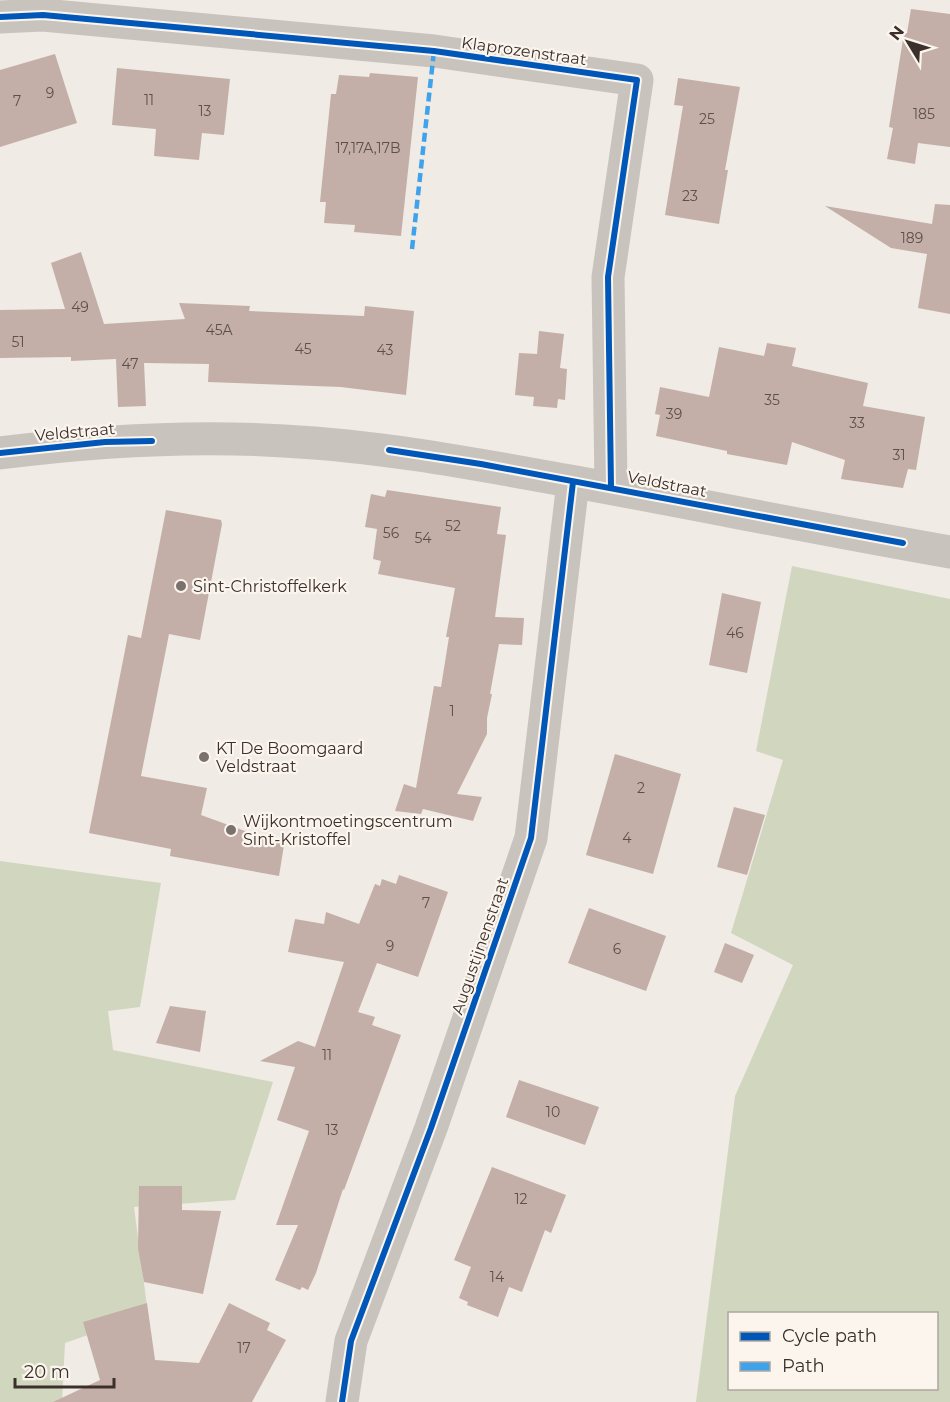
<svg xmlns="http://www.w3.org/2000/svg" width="950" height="1402" font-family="Montserrat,sans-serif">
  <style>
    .green { fill: #d1d6bf; fill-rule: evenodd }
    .building { fill: #c3afa7 }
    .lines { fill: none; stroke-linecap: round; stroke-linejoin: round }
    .street { stroke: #c9c3be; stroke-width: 33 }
    .quiet { stroke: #3fa3eb; stroke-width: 4.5; stroke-dasharray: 9 4.5; stroke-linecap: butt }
    .cycleway-casing { stroke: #fbf5ee; stroke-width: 10 }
    .cycleway { stroke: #0057b8; stroke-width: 6 }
    .poi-dot { fill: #7a716c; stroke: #fbf5ee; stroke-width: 2 }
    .labels { text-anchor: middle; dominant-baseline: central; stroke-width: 4.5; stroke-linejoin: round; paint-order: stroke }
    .number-label { font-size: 14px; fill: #5d504a }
    .street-label { font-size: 16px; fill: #3b302b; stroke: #fbf5ee }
    .poi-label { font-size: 16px; fill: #3b302b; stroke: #fbf5ee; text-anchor: start }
  </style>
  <rect width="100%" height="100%" fill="#f0ebe5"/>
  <path class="green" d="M 792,566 L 950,599 L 950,1402 L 696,1402 L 735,1096 L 793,965 L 731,933 L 783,760 L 756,751 ZM 730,1314 L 936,1314 L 936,1388 L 730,1388 Z
    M 0,861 L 161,883 L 140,1007 L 108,1011 L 113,1050 L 273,1082 L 235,1200 L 134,1207 L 148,1314 L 65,1343 L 62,1402 L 0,1402 Z"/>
  <path class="building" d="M 911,9 L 950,14 L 950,147 L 918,143 L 915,164 L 887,159 L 893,128 L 889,127 L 904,33 L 907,33 Z
    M 55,54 L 77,123 L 0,147 L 0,70 Z
    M 117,68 L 230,79 L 224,135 L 202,133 L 199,160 L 154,156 L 156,129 L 112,125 Z
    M 370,73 L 418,77 L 401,236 L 354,232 L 355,225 L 324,223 L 326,202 L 320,202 L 331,94 L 336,94 L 339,75 L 369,77 Z
    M 678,78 L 740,87 L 725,170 L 728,170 L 719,224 L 665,215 L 683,106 L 674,105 Z
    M 935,204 L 950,205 L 950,314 L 918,308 L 927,254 L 891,248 L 825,206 L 932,224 Z
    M 81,252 L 104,324 L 185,319 L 179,303 L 250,306 L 249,311 L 364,316 L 365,306 L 414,311 L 406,395 L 341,387 L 208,382 L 209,364 L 144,363 L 146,406 L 118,407 L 116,359 L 71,361 L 71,357 L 0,358 L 0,310 L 65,309 L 51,263 Z
    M 539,331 L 564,334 L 560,368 L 567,369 L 565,400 L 558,399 L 557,408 L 533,406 L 534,397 L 515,395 L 519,353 L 537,354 Z
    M 767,343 L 796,348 L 792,366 L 868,383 L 863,406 L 925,417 L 916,470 L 908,469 L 903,488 L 841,479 L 845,460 L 792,442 L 787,465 L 727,454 L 727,451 L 656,436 L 660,415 L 655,414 L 660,387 L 709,397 L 719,347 L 764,356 Z
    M 387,490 L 501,507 L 497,534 L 506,535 L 495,617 L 524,618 L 522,645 L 499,644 L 490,694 L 492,694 L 487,718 L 487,734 L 457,794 L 482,797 L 473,821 L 423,809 L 421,814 L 395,811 L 404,784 L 416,788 L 434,686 L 441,687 L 449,637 L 446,637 L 455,588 L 378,574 L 381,561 L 373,559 L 377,529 L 365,527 L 371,494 L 385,497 Z
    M 166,510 L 221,520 L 222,524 L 200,640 L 169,634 L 141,776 L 207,788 L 201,815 L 284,845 L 279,876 L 170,856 L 171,849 L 89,833 L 128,635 L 141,638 Z
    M 722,593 L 761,602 L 747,673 L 709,665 Z
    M 615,754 L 681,774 L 653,874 L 586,855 Z
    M 734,807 L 765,815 L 747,875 L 717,867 Z
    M 399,875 L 448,892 L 418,977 L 377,963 L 358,1012 L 375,1017 L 372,1025 L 401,1035 L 344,1190 L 343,1189 L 316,1273 L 308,1290 L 302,1287 L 300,1290 L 275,1280 L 298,1225 L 276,1225 L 309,1131 L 277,1120 L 295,1067 L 260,1061 L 298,1041 L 315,1047 L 344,962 L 288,952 L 295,919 L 324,924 L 326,912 L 359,924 L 375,884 L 380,886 L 382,879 L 396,884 Z
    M 589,908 L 666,936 L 646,991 L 568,963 Z
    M 725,943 L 754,955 L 742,983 L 714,972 Z
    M 170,1006 L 206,1011 L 200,1052 L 156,1043 Z
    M 519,1080 L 599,1107 L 585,1145 L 506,1117 Z
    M 492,1167 L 566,1195 L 551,1233 L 545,1230 L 522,1292 L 509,1287 L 498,1317 L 467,1305 L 468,1302 L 459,1298 L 471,1267 L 454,1260 Z
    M 139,1186 L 182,1186 L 182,1210 L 221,1211 L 203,1294 L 144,1282 L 138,1248 Z
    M 147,1303 L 155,1360 L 199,1363 L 229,1303 L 270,1323 L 267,1330 L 286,1340 L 252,1402 L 53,1402 L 100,1380 L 83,1322 Z"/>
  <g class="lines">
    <path class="street" d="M 0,17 L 43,15 L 434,51 L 637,80 L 608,277 L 611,487
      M 0,453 C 94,441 190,435 284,441 C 381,446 475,464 570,481 C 697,504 823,530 950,552
      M 342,1402 L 351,1341 L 431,1128 L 531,838 L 573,482"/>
    <path class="quiet" d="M 412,249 L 434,51"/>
    <g class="cycleway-casing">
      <path id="cycleway" d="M 0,17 L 43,15 L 434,51 L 637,80 L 608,277 L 611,487
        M 389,450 L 481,464 L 903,543
        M 0,453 L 105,442 L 152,441
        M 342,1402 L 351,1341 L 431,1128 L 531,838 L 573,482"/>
    </g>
    <use href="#cycleway" class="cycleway"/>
  </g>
  <g class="poi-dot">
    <circle cx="181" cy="586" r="6"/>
    <circle cx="204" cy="757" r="6"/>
    <circle cx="231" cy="830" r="6"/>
  </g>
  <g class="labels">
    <g class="number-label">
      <text x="50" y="93">9</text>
      <text x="149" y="100">11</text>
      <text x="17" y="101">7</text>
      <text x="205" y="111">13</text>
      <text x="924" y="114">185</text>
      <text x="707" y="119">25</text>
      <text x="368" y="148">17,17A,17B</text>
      <text x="690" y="196">23</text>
      <text x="912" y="238">189</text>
      <text x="80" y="307">49</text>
      <text x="219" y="330">45A</text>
      <text x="18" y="342">51</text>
      <text x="303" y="349">45</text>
      <text x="385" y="350">43</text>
      <text x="130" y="364">47</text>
      <text x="772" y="400">35</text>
      <text x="674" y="414">39</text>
      <text x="857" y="423">33</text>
      <text x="899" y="455">31</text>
      <text x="453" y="526">52</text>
      <text x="391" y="533">56</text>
      <text x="423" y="538">54</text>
      <text x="735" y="633">46</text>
      <text x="452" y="711">1</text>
      <text x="641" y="788">2</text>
      <text x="627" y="838">4</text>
      <text x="426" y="903">7</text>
      <text x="390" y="946">9</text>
      <text x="617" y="949">6</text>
      <text x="327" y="1055">11</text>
      <text x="553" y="1112">10</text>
      <text x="332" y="1130">13</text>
      <text x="521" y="1199">12</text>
      <text x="497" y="1277">14</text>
      <text x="244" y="1348">17</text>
    </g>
    <g class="street-label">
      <text transform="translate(524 51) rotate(8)">Klaprozenstraat</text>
      <text transform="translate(75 432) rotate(-5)">Veldstraat</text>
      <text transform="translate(667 484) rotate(11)">Veldstraat</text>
      <text transform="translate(480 946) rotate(-71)">Augustijnenstraat</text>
    </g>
    <g class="poi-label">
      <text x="193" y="586">Sint-Christoffelkerk</text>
      <text x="216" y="748">KT De Boomgaard<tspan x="216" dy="18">Veldstraat</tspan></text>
      <text x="243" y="821">Wijkontmoetingscentrum<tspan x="243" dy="18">Sint-Kristoffel</tspan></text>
    </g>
  </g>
  <rect x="728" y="1312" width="210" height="78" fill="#fbf5ee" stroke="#aea6a0" stroke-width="1.5"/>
  <rect x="740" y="1332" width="30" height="9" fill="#0057b8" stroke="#aea6a0" stroke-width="1.5"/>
  <text x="782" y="1342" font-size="18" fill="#3b302b">Cycle path</text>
  <rect x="740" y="1362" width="30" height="9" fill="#3fa3eb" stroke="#aea6a0" stroke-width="1.5"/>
  <text x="782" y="1372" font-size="18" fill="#3b302b">Path</text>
  <g transform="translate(908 42) rotate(308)" stroke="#fbf5ee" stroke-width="4.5" paint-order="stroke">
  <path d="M0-4.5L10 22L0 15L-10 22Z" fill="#3b302b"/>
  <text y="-9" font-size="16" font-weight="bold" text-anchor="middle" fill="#3b302b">N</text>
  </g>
  <path d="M15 1378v9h99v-9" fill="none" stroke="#3b302b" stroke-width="3"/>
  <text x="24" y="1378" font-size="18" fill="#3b302b" stroke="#fbf5ee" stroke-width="4.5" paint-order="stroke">20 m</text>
</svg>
